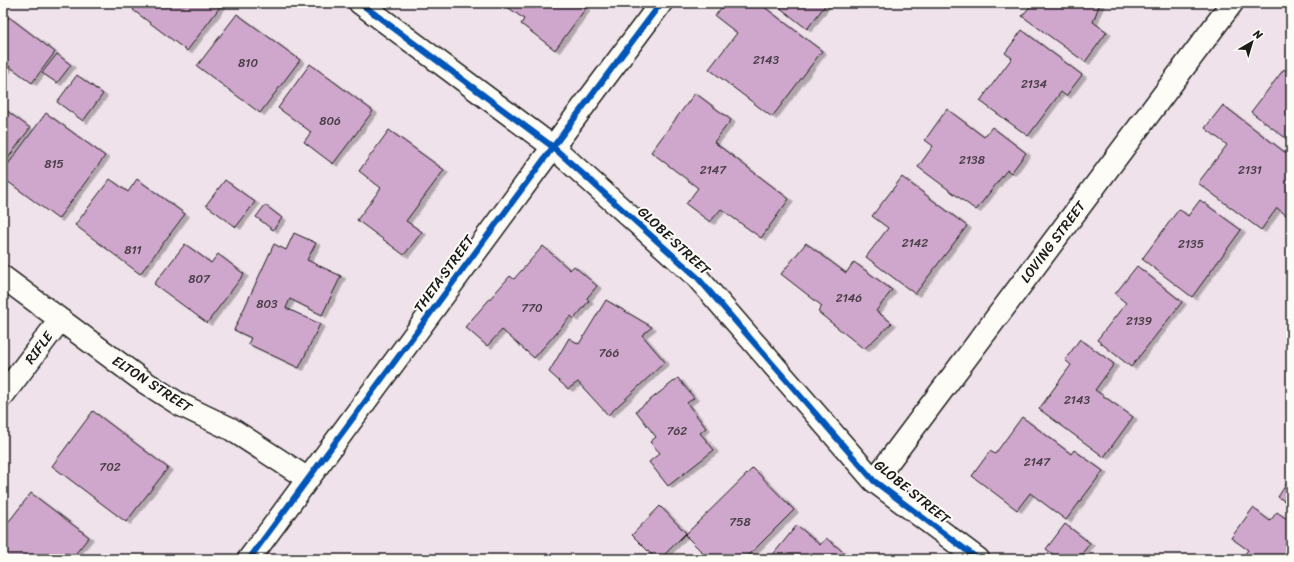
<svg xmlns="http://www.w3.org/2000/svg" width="1294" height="562" font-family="Sriracha,sans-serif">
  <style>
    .building { fill: #cfa6cc; stroke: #1c1c1c; filter: url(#shadow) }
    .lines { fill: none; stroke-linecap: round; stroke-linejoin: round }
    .street-casing { stroke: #1c1c1c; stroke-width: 25 }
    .secondary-casing { stroke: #1c1c1c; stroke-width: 25 }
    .street { stroke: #fdfcf7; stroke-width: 22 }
    .secondary { stroke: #fdfcf7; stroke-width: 22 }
    .cycleway-casing { stroke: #fdfcf7; stroke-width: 8 }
    .cycleway { stroke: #0057b8; stroke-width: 6 }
    .labels { text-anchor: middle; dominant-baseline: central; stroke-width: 4; stroke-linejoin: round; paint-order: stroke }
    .number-label { font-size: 12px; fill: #493e48 }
    .street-label { font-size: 14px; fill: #1c1c1c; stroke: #fdfcf7 }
  </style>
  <defs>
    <filter id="shadow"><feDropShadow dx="4.5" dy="2.5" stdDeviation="0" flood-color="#0004"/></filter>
  </defs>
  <rect width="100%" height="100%" fill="#efe2ea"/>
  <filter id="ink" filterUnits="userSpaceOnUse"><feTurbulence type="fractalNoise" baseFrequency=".025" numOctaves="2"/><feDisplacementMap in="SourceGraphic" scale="8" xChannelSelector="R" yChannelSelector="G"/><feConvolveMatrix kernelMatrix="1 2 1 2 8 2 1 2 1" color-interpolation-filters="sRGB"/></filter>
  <g filter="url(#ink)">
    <path class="building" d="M 138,3 L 223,3 L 187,51 L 133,10 Z
      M 502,3 L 579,3 L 586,8 L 555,50 L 521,24 L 524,19 Z
      M 725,3 L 759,3 L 822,51 L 772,117 L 709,69 L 737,33 L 715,16 Z
      M 774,3 L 827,3 L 807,29 Z
      M 1033,3 L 1100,3 L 1093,22 L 1107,32 L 1085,62 L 1022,16 Z
      M 237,14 L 300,60 L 260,113 L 197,66 Z
      M 9,17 L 55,52 L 32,83 L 9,66 L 3,73 L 3,25 Z
      M 1022,30 L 1082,75 L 1066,96 L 1061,92 L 1028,136 L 980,101 L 1012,58 L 1005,53 Z
      M 57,54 L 71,65 L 57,83 L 42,73 Z
      M 310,64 L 373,111 L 333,164 L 304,142 L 311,132 L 278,108 Z
      M 1284,69 L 1291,75 L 1291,142 L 1251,112 Z
      M 77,75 L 103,94 L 83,121 L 57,102 Z
      M 695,93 L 731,120 L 714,142 L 789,199 L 761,238 L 721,209 L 710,222 L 686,204 L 698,188 L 651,152 Z
      M 1223,105 L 1291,157 L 1291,219 L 1277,208 L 1261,230 L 1198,183 L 1227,145 L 1205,128 Z
      M 3,108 L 30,128 L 3,165 Z
      M 947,109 L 984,137 L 992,127 L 1026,153 L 1011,173 L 1007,170 L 976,210 L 918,167 L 933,146 L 925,140 Z
      M 46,113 L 105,156 L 58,219 L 3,178 L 3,171 Z
      M 389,130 L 444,170 L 406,221 L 422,232 L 404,255 L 357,220 L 381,188 L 359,171 Z
      M 902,177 L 967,226 L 915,294 L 866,257 L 888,228 L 872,216 Z
      M 110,179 L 128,192 L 137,179 L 185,214 L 140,274 L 75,225 Z
      M 225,180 L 255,202 L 236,227 L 206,205 Z
      M 1200,200 L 1241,230 L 1192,297 L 1142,259 L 1179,209 L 1188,216 Z
      M 265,205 L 282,218 L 273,230 L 256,217 Z
      M 294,233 L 316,243 L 307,260 L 341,276 L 322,315 L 290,299 L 286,308 L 320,324 L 299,368 L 248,344 L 251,338 L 234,330 L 274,244 L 286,250 Z
      M 806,243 L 846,273 L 854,262 L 892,290 L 876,311 L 892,323 L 864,349 L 818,312 L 822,306 L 781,274 Z
      M 185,244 L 211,263 L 218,254 L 244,274 L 207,323 L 154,284 Z
      M 543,246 L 570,270 L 574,266 L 597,286 L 587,298 L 589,301 L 574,319 L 571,316 L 534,358 L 502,330 L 487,346 L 465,327 L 510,276 L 514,279 Z
      M 1137,266 L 1182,302 L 1131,367 L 1097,340 L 1126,303 L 1115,294 Z
      M 606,300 L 652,327 L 642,335 L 665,362 L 608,415 L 578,382 L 568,389 L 549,372 L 569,338 L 579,344 Z
      M 1080,339 L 1114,364 L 1095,390 L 1133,417 L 1104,457 L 1039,409 L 1071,365 L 1065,360 Z
      M 678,378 L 694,398 L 687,403 L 706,428 L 700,433 L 714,450 L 668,486 L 649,462 L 660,453 L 650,442 L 656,437 L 636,411 Z
      M 93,411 L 168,468 L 126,522 L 52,466 Z
      M 1022,417 L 1071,454 L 1074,450 L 1103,471 L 1066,520 L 1030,493 L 1017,510 L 972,476 L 990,451 L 995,454 Z
      M 753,468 L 794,510 L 745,559 L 709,559 L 685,535 Z
      M 1291,477 L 1291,505 L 1278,497 Z
      M 31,493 L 89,537 L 72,558 L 66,553 L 62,559 L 3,559 L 3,529 Z
      M 660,506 L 686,533 L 660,559 L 656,559 L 632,535 Z
      M 1253,508 L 1270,521 L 1277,512 L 1291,522 L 1291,559 L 1241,559 L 1248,550 L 1231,538 Z
      M 1065,524 L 1090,543 L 1078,559 L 1059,559 L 1046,549 Z
      M 797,525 L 820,545 L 826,538 L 852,559 L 773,559 L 771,557 Z"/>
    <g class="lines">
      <g class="street-casing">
        <path id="street" d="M 360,3 L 553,147 L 697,277 L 874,481 L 978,559
          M 3,395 L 60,320
          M 874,481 L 1232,3"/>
      </g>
      <g class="secondary-casing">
        <path id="secondary" d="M 3,277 L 143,381 L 179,404 L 231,429 L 308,479
          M 249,559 L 553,147 L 661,3"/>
      </g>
      <use href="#street" class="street"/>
      <use href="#secondary" class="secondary"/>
      <g class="cycleway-casing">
        <path id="cycleway" d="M 360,3 L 553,147 L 697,277 L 874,481 L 978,559
          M 249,559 L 553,147 L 661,3"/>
      </g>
      <use href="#cycleway" class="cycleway"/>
    </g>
  </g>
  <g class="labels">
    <g class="number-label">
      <text x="766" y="60">2143</text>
      <text x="248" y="63">810</text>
      <text x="1034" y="84">2134</text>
      <text x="330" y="121">806</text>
      <text x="972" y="160">2138</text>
      <text x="54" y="164">815</text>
      <text x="713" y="170">2147</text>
      <text x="1250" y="170">2131</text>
      <text x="915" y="243">2142</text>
      <text x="1191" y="244">2135</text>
      <text x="133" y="250">811</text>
      <text x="199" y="279">807</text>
      <text x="849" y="298">2146</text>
      <text x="267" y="304">803</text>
      <text x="532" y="308">770</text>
      <text x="1139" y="321">2139</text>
      <text x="609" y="353">766</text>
      <text x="1077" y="400">2143</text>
      <text x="677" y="431">762</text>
      <text x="1037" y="462">2147</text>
      <text x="110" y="467">702</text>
      <text x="740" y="522">758</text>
    </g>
    <g class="street-label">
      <text transform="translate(674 241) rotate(43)">GLOBE STREET</text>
      <text transform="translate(1053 242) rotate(-53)">LOVING STREET</text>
      <text transform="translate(444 274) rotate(-54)">THETA STREET</text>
      <text transform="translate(39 348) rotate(-53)">RIFLE</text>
      <text transform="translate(152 384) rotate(33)">ELTON STREET</text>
      <text transform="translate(912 492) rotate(39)">GLOBE STREET</text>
    </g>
  </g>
  <rect width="1294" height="562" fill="none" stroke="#fdfcf7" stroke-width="16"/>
  <rect x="8" y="8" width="1278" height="546" fill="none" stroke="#1c1c1c" stroke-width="1.5" filter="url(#ink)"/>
  <g transform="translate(1252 42) rotate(38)" stroke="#fdfcf7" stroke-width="3" paint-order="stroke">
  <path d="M0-3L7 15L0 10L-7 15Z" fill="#1c1c1c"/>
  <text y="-6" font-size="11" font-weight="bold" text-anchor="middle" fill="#1c1c1c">N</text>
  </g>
</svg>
